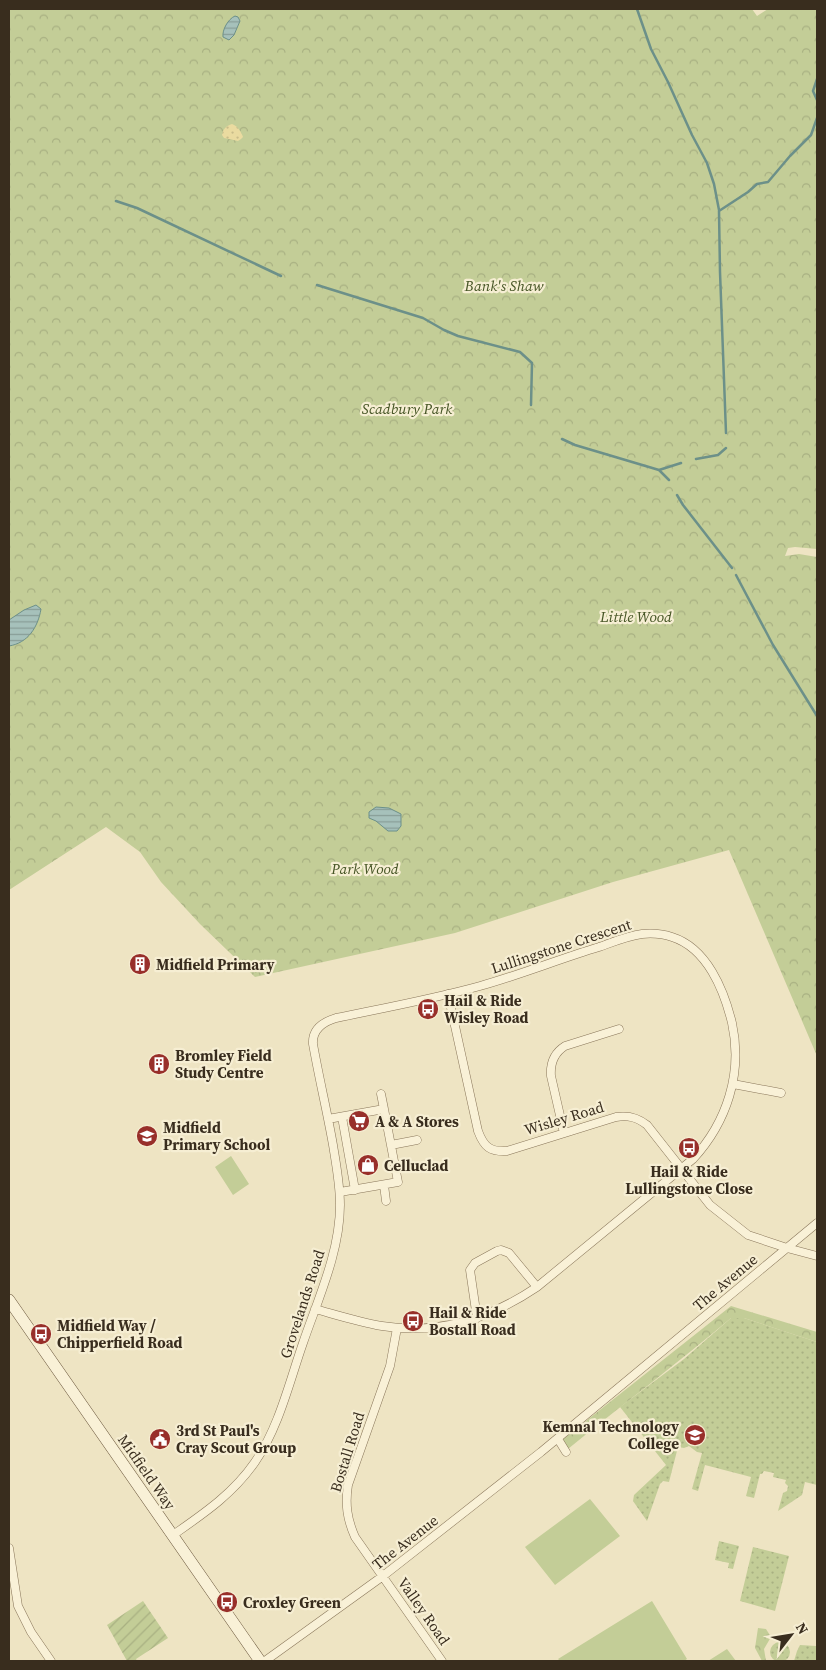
<svg xmlns="http://www.w3.org/2000/svg" width="826" height="1670" font-family="'Source Serif 4',serif">
  <style>
    .grass { fill: url(#grass-dots) }
    .forest { fill: url(#forest-crowns) }
    .sand { fill: url(#sand-dots) }
    .garden { fill: url(#garden-furrows) }
    .pitch { fill: #c3cd97 }
    .water { fill: url(#water-rules); stroke: #6c9089 }
    .lines { fill: none; stroke-linecap: round; stroke-linejoin: round }
    .stream { stroke: #6c9089; stroke-width: 2.5 }
    .street-casing { stroke: #89765a; stroke-width: 9 }
    .secondary-casing { stroke: #6b573d; stroke-width: 12 }
    .street { stroke: #f9f1d7; stroke-width: 8 }
    .secondary { stroke: #f9f1d7; stroke-width: 11 }
    .labels { text-anchor: middle; dominant-baseline: central; stroke-width: 4.5; stroke-linejoin: round; paint-order: stroke }
    .park-label { font-size: 15px; font-style: italic; fill: #465525; stroke: #f6eed3 }
    .street-label { font-size: 15px; fill: #392d1e; stroke: #f6eed3 }
    .poi-label { font-size: 15px; font-weight: bold; fill: #392d1e; stroke: #f6eed3; text-anchor: start }
  </style>
  <defs>
    <pattern id="grass-dots" width="8" height="8" patternUnits="userSpaceOnUse" patternTransform="scale(1.25)"><rect width="8" height="8" fill="#c3cd97"/><path d="M2 2h.1M6 6h.1" fill="none" stroke="#a8b082" stroke-width="1.8" stroke-linecap="round"/></pattern>
    <pattern id="forest-crowns" width="20" height="18" patternUnits="userSpaceOnUse" patternTransform="scale(1.25)"><rect width="20" height="18" fill="#c3cd97"/><path d="M2 6a3 3 0 1 1 6 0M12 15a3 3 0 1 1 6 0" fill="none" stroke="#a8b082"/></pattern>
    <pattern id="sand-dots" width="8" height="8" patternUnits="userSpaceOnUse" patternTransform="scale(1.25)"><rect width="8" height="8" fill="#eadba0"/><path d="M2 2h.1M6 6h.1" fill="none" stroke="#c9bc89" stroke-width="1.8" stroke-linecap="round"/></pattern>
    <pattern id="garden-furrows" width="10" height="10" patternUnits="userSpaceOnUse" patternTransform="scale(1.25)"><rect width="10" height="10" fill="#c3cd97"/><path d="M-1 1l2-2M0 10L10 0M9 11l2-2" fill="none" stroke="#a8b082"/></pattern>
    <pattern id="water-rules" width="6" height="5" patternUnits="userSpaceOnUse" patternTransform="scale(1.25)"><rect width="6" height="5" fill="#a6c1bb"/><path d="M0 2.5h6" fill="none" stroke="#889d97"/></pattern>
  </defs>
  <rect width="100%" height="100%" fill="#eee4c3"/>
  <path class="grass" d="M 731,1318 L 744,1318 L 817,1342 L 817,1485 L 805,1482 L 802,1495 L 778,1511 L 783,1493 L 787,1491 L 788,1486 L 785,1483 L 786,1480 L 773,1477 L 774,1473 L 764,1471 L 762,1474 L 760,1474 L 754,1498 L 746,1496 L 751,1477 L 705,1465 L 698,1491 L 692,1489 L 702,1453 L 697,1452 L 689,1446 L 684,1448 L 678,1447 L 669,1482 L 663,1481 L 660,1484 L 647,1521 L 633,1501 L 634,1495 L 666,1465 L 620,1407 L 684,1359 Z
    M 719,1541 L 739,1546 L 733,1569 L 728,1568 L 729,1563 L 715,1560 Z
    M 753,1547 L 789,1556 L 775,1611 L 740,1601 Z
    M 817,1642 L 817,1661 L 794,1661 L 797,1651 L 800,1645 L 816,1646 Z
    M770 1652a10 10 0 1 1 20 0a10 10 0 1 1-20 0Z"/>
  <path class="forest" d="M 9,9 L 752,9 L 757,16 L 768,9 L 817,9 L 817,549 L 795,547 L 788,548 L 785,556 L 799,554 L 817,557 L 817,1056 L 729,850 L 613,882 L 455,933 L 255,977 L 200,924 L 161,882 L 140,852 L 106,827 L 9,890 Z
    M 731,1306 L 817,1332 L 817,1342 L 744,1318 L 731,1318 C 678,1363 622,1405 568,1449 L 562,1440 Z
    M 758,1628 L 766,1629 L 771,1637 L 764,1649 L 766,1661 L 762,1661 L 755,1648 Z"/>
  <path class="sand" d="M 232,124 C 238,126 241,132 243,137 L 241,139 L 238,141 L 224,138 L 222,135 C 223,129 226,126 232,124 Z"/>
  <path class="garden" d="M 143,1601 L 168,1638 L 136,1659 L 137,1661 L 127,1661 L 107,1625 Z"/>
  <path class="pitch" d="M 231,1156 L 249,1184 L 233,1195 L 215,1167 Z
    M 590,1499 L 620,1536 L 555,1585 L 525,1547 Z
    M 652,1601 L 687,1659 L 684,1661 L 560,1661 L 558,1659 Z
    M 727,1649 L 736,1661 L 708,1661 Z"/>
  <path class="water" d="M 235,16 L 238,17 L 240,21 L 234,35 L 229,40 L 223,37 C 222,30 228,19 235,16 Z
    M 36,605 L 41,609 C 38,627 28,643 9,646 L 9,620 L 24,610 Z
    M 376,807 L 389,808 L 401,814 L 401,826 L 397,831 L 388,831 L 376,821 L 369,818 L 369,812 Z"/>
  <g class="lines">
    <path class="stream" d="M 637,9 L 651,49 L 668,82 L 692,135 L 707,163 L 714,184 L 719,210
      M 817,79 L 813,91 L 817,100
      M 116,201 L 137,208 L 281,276
      M 317,285 L 423,318 L 444,330 L 458,336 L 520,352 L 532,363 L 531,405
      M 726,433 L 720,272 L 719,211 L 748,192 L 757,184 L 768,182 L 790,156 L 811,135 L 817,118
      M 562,439 L 575,445 L 659,470 L 669,480
      M 696,459 L 718,455 L 726,448
      M 659,470 L 681,463
      M 677,495 L 683,505 L 732,568
      M 736,575 L 773,645 L 817,716"/>
    <g class="street-casing">
      <path id="street" d="M 448,994 L 478,1131 C 484,1147 490,1152 507,1151 L 616,1117 C 628,1115 637,1117 647,1125 L 710,1205 L 748,1235 L 787,1248 L 817,1256
        M 733,1084 L 781,1093
        M 342,1117 L 355,1190
        M 328,1119 L 384,1109 L 381,1094
        M 564,1133 L 551,1076 C 550,1063 554,1053 565,1046 L 619,1029
        M 391,1145 L 417,1140
        M 384,1185 L 386,1201
        M 340,1192 L 398,1182 L 384,1109
        M 477,1318 L 470,1270 L 475,1263 L 497,1251 L 501,1250 L 509,1253 L 537,1287
        M 397,1328 L 390,1366 L 348,1485 C 345,1504 347,1519 355,1537 L 442,1661
        M 558,1439 L 566,1452
        M 173,1535 C 203,1514 233,1494 255,1462 C 279,1427 289,1383 303,1343 C 318,1299 340,1252 340,1205 C 340,1184 336,1164 333,1145 C 327,1111 319,1078 313,1044 C 312,1029 323,1022 336,1018 C 384,1008 433,999 480,986 C 520,975 559,959 599,947 C 613,942 627,936 642,934 C 652,933 663,934 672,937 C 707,948 724,990 732,1023 C 743,1073 727,1122 693,1159 L 537,1287 C 491,1318 438,1335 382,1326 C 359,1322 337,1315 315,1309
        M 9,1548 L 18,1606 L 31,1632 L 51,1661
        M 265,1661 L 383,1576 L 541,1452 L 817,1223"/>
    </g>
    <g class="secondary-casing">
      <path id="secondary" d="M 9,1300 L 260,1661"/>
    </g>
    <use href="#street" class="street"/>
    <use href="#secondary" class="secondary"/>
  </g>
  <defs>
    <g id="building-disc" transform="scale(1.125)"><circle r="9.5" fill="#982f2a" stroke="#f6eed3"/><path d="M-4-6H4V6H1V3H-1V6H-4ZM-2.5-4.3h1.7v1.8h-1.7ZM.8-4.3h1.7v1.8H.8ZM-2.5-1h1.7V.8h-1.7ZM.8-1h1.7V.8H.8Z" fill="#fff"/></g>
    <g id="bus-disc" transform="scale(1.125)"><circle r="9.5" fill="#982f2a" stroke="#f6eed3"/><path d="M-5-6H5V4H4V6H2V4H-2V6H-4V4H-5ZM-3.5-4V0h7V-4ZM-3.5 1.2v1.5H-2V1.2ZM2 1.2v1.5H3.5V1.2Z" fill="#fff"/></g>
    <g id="supermarket-disc" transform="scale(1.125)"><circle r="9.5" fill="#982f2a" stroke="#f6eed3"/><path d="M-6-5.5h2.5l.6 2H6L4.5 2H-2.5L-4.4-4H-6ZM-1.5 3.2a1.3 1.3 0 1 0 .1 0ZM3 3.2a1.3 1.3 0 1 0 .1 0Z" fill="#fff"/></g>
    <g id="school-disc" transform="scale(1.125)"><circle r="9.5" fill="#982f2a" stroke="#f6eed3"/><path d="M0-5L7-2L0 1L-7-2ZM-4 1L0 2.5L4 1V4Q0 6-4 4Z" fill="#fff"/></g>
    <g id="shop-disc" transform="scale(1.125)"><circle r="9.5" fill="#982f2a" stroke="#f6eed3"/><path d="M-5-2.5h2.3a2.7 3.5 0 0 1 5.4 0H5L5.5 6h-11ZM-1.5-2.5h3a1.5 2.3 0 0 0-3 0Z" fill="#fff"/></g>
    <g id="civic-disc" transform="scale(1.125)"><circle r="9.5" fill="#982f2a" stroke="#f6eed3"/><path d="M-.6-6.5H3V-4.5H.6V-3L4-1V1h2V6H-6V1h2V-1L-.6-3ZM-1.2 2.5V6h2.4V2.5Z" fill="#fff"/></g>
  </defs>
  <g fill-rule="evenodd">
    <use href="#building-disc" x="140" y="964"/>
    <use href="#bus-disc" x="428" y="1009"/>
    <use href="#building-disc" x="159" y="1064"/>
    <use href="#supermarket-disc" x="359" y="1121"/>
    <use href="#school-disc" x="147" y="1136"/>
    <use href="#bus-disc" x="689" y="1148"/>
    <use href="#shop-disc" x="368" y="1165"/>
    <use href="#bus-disc" x="413" y="1321"/>
    <use href="#bus-disc" x="41" y="1334"/>
    <use href="#school-disc" x="695" y="1435"/>
    <use href="#civic-disc" x="160" y="1439"/>
    <use href="#bus-disc" x="227" y="1602"/>
  </g>
  <g class="labels">
    <g class="park-label">
      <text x="504" y="285">Bank's Shaw</text>
      <text x="407" y="408">Scadbury Park</text>
      <text x="636" y="616">Little Wood</text>
      <text x="365" y="868">Park Wood</text>
    </g>
    <g class="street-label">
      <text transform="translate(561 946) rotate(-18)">Lullingstone Crescent</text>
      <text transform="translate(564 1118) rotate(-17)">Wisley Road</text>
      <text transform="translate(725 1282) rotate(-40)">The Avenue</text>
      <text transform="translate(302 1304) rotate(-72)">Grovelands Road</text>
      <text transform="translate(347 1452) rotate(-73)">Bostall Road</text>
      <text transform="translate(147 1472) rotate(55)">Midfield Way</text>
      <text transform="translate(405 1542) rotate(-38)">The Avenue</text>
      <text transform="translate(424 1611) rotate(55)">Valley Road</text>
    </g>
    <g class="poi-label">
      <text x="156" y="964">Midfield Primary</text>
      <text x="444" y="1000">Hail &amp; Ride<tspan x="444" dy="17">Wisley Road</tspan></text>
      <text x="175" y="1055">Bromley Field<tspan x="175" dy="17">Study Centre</tspan></text>
      <text x="375" y="1121">A &amp; A Stores</text>
      <text x="163" y="1127">Midfield<tspan x="163" dy="17">Primary School</tspan></text>
      <text x="384" y="1165">Celluclad</text>
      <text x="689" y="1171" text-anchor="middle">Hail &amp; Ride<tspan x="689" dy="17">Lullingstone Close</tspan></text>
      <text x="429" y="1312">Hail &amp; Ride<tspan x="429" dy="17">Bostall Road</tspan></text>
      <text x="57" y="1325">Midfield Way /<tspan x="57" dy="17">Chipperfield Road</tspan></text>
      <text x="679" y="1426" text-anchor="end">Kemnal Technology<tspan x="679" dy="17">College</tspan></text>
      <text x="176" y="1430">3rd St Paul's<tspan x="176" dy="17">Cray Scout Group</tspan></text>
      <text x="243" y="1602">Croxley Green</text>
    </g>
  </g>
  <rect width="826" height="1670" fill="none" stroke="#392d1e" stroke-width="20"/>
  <g transform="translate(791 1635) rotate(59)" stroke="#f6eed3" stroke-width="4" paint-order="stroke">
  <path d="M0-4L9 19L0 12L-9 19Z" fill="#392d1e"/>
  <text y="-8" font-size="14" font-weight="bold" text-anchor="middle" fill="#392d1e">N</text>
  </g>
</svg>
